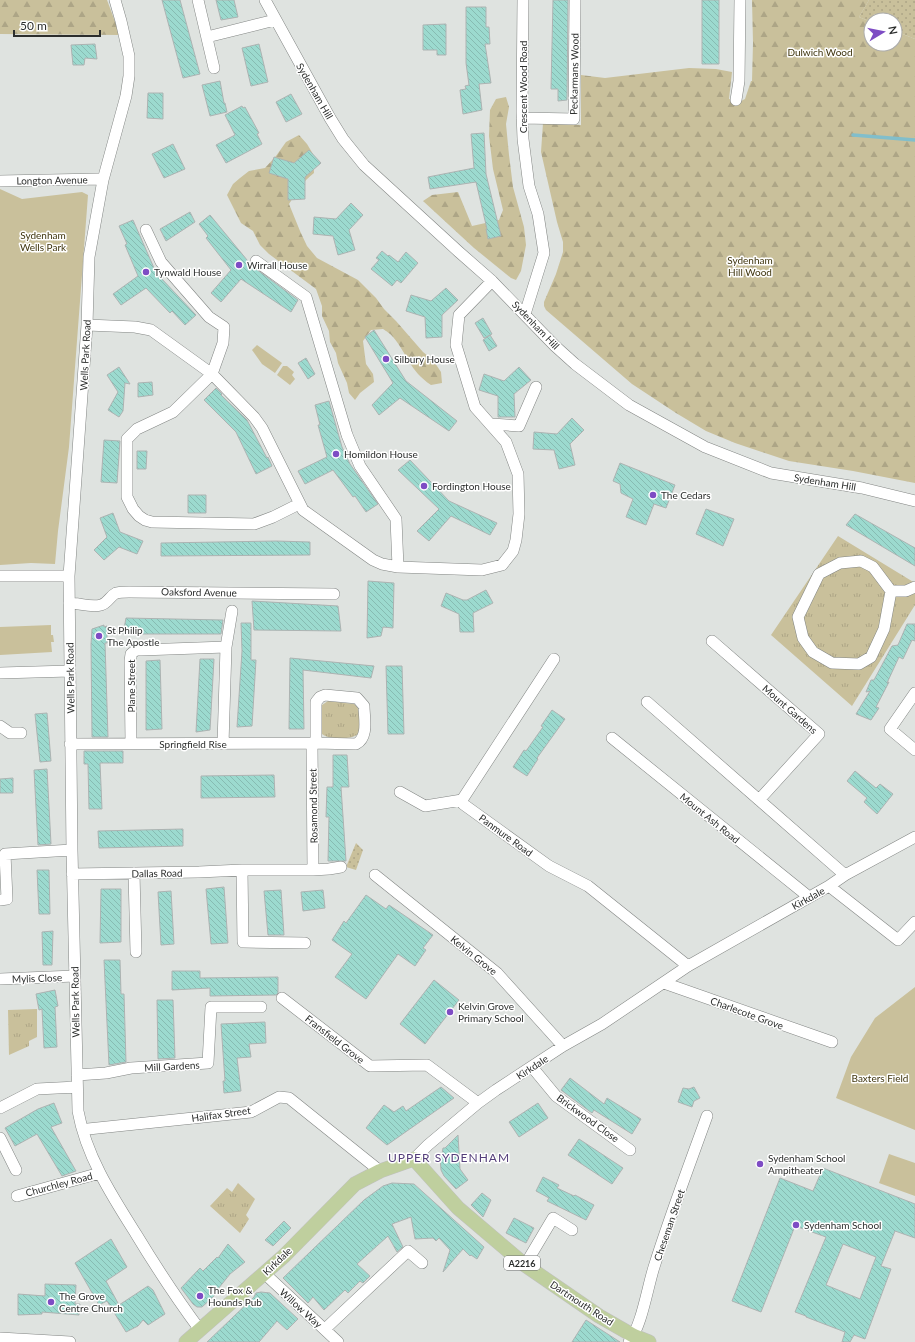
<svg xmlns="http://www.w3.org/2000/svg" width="915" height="1342" font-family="Lato,sans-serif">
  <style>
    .grass { fill: url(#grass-tufts) }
    .forest { fill: url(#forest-firs) }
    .park { fill: #c9c09b }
    .garden { fill: url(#garden-dots) }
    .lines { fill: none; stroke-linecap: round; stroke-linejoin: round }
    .stream { stroke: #81becb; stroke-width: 3.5 }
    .building { fill: url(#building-back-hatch); stroke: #adb3b2; fill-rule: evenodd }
    .minor-casing { stroke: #828583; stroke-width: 12 }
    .major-casing { stroke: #c0c0c0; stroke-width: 15 }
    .minor { stroke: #fff; stroke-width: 11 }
    .major { stroke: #bfcf9e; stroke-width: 14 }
    .poi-dot { fill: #7e4cc4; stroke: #fff; stroke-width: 1.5 }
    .labels { text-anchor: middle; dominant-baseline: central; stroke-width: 3; stroke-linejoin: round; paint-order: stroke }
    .shield { fill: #fff; stroke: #6b6d6c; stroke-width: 1 }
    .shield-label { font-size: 9px; font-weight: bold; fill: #2c2e2d }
    .park-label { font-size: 10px; fill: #3e340d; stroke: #fff }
    .street-label { font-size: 10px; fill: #2c2e2d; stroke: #fff }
    .poi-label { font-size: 10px; fill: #2c2e2d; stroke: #fff; text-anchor: start }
    .quarter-label { font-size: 12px; letter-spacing: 1px; fill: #543e7a; stroke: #fff }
  </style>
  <defs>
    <pattern id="grass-tufts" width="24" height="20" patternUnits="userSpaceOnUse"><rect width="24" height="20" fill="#c9c09b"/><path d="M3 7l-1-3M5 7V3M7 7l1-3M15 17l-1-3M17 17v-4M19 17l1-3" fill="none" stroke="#ada586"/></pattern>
    <pattern id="forest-firs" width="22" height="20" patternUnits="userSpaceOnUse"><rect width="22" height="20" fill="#c9c09b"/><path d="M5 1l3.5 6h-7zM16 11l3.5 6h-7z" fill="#ada586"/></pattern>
    <pattern id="garden-dots" width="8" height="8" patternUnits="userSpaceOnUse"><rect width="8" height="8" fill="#c9c09b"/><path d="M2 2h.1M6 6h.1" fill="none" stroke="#ada586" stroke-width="1.8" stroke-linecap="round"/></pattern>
    <pattern id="building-back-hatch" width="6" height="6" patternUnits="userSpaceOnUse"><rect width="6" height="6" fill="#9cdacf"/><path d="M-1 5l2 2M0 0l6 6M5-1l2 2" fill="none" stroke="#87bbb2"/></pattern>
  </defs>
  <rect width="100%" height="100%" fill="#dfe3e0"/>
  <path class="grass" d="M 838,536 L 915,583 L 915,605 L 852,706 L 771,635 Z
    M 328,701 L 354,704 C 362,709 361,726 358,734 C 351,740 329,740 322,734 L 322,705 Z
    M 37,1009 L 37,1037 L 29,1041 L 29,1046 L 9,1055 L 8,1010 Z
    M 238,1183 L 255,1199 L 246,1215 L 249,1219 L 240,1233 L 210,1206 L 227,1188 L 232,1192 Z"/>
  <path class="forest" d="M 0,0 L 107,0 L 120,35 L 0,34 Z
    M 752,0 L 869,0 L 859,17 L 871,22 L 871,44 L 895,44 L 895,31 L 915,39 L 915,483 L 853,471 L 789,461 L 735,443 L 706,431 L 676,413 L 632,384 L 546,310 L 544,306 L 544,302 L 556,274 L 563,252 L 563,242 L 557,222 L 541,152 L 543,123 L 581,125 L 581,75 L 605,78 L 689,68 L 716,69 L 732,72 L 729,99 L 741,101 L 745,99 L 751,81 L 752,81 L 753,43 Z
    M 506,97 L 509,107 L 506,124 L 509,155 L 513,187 L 524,227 L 526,245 L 521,271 L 516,280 L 511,278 L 474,248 L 423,201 L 432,195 L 458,192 L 472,226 L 499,220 L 503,210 L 493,169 L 489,136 L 490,110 L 496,99 Z
    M 299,135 L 307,144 L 313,154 L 314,173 C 303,181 297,192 289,204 L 300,231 L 307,246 L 317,258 L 358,280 L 376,298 L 384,309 L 396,321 L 423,352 L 433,360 L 441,372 L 442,383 L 431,385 C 409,370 408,355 393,337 C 391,334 386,331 383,329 L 371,330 L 363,341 L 366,364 L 373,374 L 374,382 L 360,393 L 355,400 L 349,393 L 347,383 L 338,363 L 336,353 L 330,342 L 329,331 L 322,316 L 322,306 L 316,289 L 269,254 L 260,245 L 253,231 L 241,223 L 227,195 L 233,184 L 240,178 L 249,171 L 265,168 L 276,156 L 286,142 Z"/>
  <path class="park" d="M 0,189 L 22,199 L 82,192 L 88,195 L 69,447 L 58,531 L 55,564 L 31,563 L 0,565 Z
    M 257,345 L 282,363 L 275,373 L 262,364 L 252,350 Z
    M 283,366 L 287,366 L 294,372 L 292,375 L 295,379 L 290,385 L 277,375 Z
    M 51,625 L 51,635 L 53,635 L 54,642 L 51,642 L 52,652 L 0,655 L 0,627 Z
    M 915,987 L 915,1130 L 836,1098 L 851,1057 L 875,1018 Z
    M 889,1154 L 915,1163 L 915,1196 L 879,1183 Z"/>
  <path class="garden" d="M 869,0 L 915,0 L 915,39 L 895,31 L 895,20 L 871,20 L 871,22 L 859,17 Z
    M 356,843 L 363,850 L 356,870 L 346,867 Z"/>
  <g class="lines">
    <path class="stream" d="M 853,135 L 915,140"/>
  </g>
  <path class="building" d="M 162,0 L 180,0 L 200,74 L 183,78 Z
    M 216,0 L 234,0 L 238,17 L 221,20 Z
    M 553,0 L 568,0 L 567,100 L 558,101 L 558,89 L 551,89 Z
    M 702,0 L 719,0 L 719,64 L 702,64 Z
    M 466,7 L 486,7 L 486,27 L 489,27 L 490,44 L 485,44 L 491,83 L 479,84 L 482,110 L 463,114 L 460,90 L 466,89 L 465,86 L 469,85 L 466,63 Z
    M 446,24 L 446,55 L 437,55 L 437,50 L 423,50 L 423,25 Z
    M 95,44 L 97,59 L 85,58 L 84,65 L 73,65 L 71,45 Z
    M 259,44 L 268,82 L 251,86 L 242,48 Z
    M 220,81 L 224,103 L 225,103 L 227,112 L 210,116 L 202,85 Z
    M 148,93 L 163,93 L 163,119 L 147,118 Z
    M 291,94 L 302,114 L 286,122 L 276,102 Z
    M 242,106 L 243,108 L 245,107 L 259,133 L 257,134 L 262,144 L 226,163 L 216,145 L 235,135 L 225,115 Z
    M 484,133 L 486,174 L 501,236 L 488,239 L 486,229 L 487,229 L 476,182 L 430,189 L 428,177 L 474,168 L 471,134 Z
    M 173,144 L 185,169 L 164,178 L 152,154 Z
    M 309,150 L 321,163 L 305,177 L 305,199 L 288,200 L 288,179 L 269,173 L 274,157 L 294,163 Z
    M 351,203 L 363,215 L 349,230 L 355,250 L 338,255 L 333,236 L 313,234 L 314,217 L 336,219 Z
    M 190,212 L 195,222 L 166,241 L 160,229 Z
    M 210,215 L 252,266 L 298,300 L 291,312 L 241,279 L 221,302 L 211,293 L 231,270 L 206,238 L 208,236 L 199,224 Z
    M 133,220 L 154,268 L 159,276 L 196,315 L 185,325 L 172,311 L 170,313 L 146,288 L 121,305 L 113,294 L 138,276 L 125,245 L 127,244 L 119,226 Z
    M 382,251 L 388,256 L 389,255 L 398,262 L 406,252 L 418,263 L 401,283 L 397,280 L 392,286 L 371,269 L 379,260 L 376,258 Z
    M 446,288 L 458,300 L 442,315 L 442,337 L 426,338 L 425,317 L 406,311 L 411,295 L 431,301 Z
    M 483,318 L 492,334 L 484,338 L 475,323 Z
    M 374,330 L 406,381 L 457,421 L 449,431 L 400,398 L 379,415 L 372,405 L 393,383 L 365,337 Z
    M 490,335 L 497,346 L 489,351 L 483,340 Z
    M 306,358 L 315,374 L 308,379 L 298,363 Z
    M 119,367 L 130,384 L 125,383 L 123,411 L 119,417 L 108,410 L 118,392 L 107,375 Z
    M 519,367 L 531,380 L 514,394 L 515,417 L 498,417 L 498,396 L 479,390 L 484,374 L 504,381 Z
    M 152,382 L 153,395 L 138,397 L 138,383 Z
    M 216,388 L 222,394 L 221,395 L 247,420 L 267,458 L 268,457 L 272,466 L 256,474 L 236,432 L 204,400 Z
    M 329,401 L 342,447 L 350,464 L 378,504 L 366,512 L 355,496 L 353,497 L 333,470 L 305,484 L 298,471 L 327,457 L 318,425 L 320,425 L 315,405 Z
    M 572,418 L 584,430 L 570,444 L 575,465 L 559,469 L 554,450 L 533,449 L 534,432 L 557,434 Z
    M 104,440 L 120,441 L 117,483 L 101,482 Z
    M 137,451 L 147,451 L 146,469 L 137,469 Z
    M 410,460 L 449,501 L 497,523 L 490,535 L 451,516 L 429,541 L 417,531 L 439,509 L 398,470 Z
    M 620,463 L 675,485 L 666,508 L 654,504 L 646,525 L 626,517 L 633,499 L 621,493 L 620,484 L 613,481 Z
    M 188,495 L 206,495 L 206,513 L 188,513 Z
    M 706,509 L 734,519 L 723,546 L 696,534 Z
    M 113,513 L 120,532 L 143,541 L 137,554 L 119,547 L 104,560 L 94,550 L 107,537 L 100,518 Z
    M 855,514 L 915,548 L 915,566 L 846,525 Z
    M 276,541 L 310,542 L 310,555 L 161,556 L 161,543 Z
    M 368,581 L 394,583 L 393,628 L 383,627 L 381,636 L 367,638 Z
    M 486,590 L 493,603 L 473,613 L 474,632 L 460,632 L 459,614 L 441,606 L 446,593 L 463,600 L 467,600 Z
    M 252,601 L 338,606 L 341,631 L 254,630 Z
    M 126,618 L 223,620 L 221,634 L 123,634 Z
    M 241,623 L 251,623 L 251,660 L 256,660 L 252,726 L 237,727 L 242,651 Z
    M 907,624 L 915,624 L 915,641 L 912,640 L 903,659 L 899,657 L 887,683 L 889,682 L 876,707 L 879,708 L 871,720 L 856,714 L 870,691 L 866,692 L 871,680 L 874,680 L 892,646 L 898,645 Z
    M 104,625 L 104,627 L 107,626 L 107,643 L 105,643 L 108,737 L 92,737 L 91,644 L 92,629 Z
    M 290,658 L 374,666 L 371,678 L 303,670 L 304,729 L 289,729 Z
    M 200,659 L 214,659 L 210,730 L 196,732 Z
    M 160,660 L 162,729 L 146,730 L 146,661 Z
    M 386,666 L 402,666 L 404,734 L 388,734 Z
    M 552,710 L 565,719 L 537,758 L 538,759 L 527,776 L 513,767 L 524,750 L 526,751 L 543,727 L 541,726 Z
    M 47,713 L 51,761 L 40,762 L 35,714 Z
    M 84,751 L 123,751 L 123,763 L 100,763 L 102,809 L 89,809 L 88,764 L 84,764 Z
    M 333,755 L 347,755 L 349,787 L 341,787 L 346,861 L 328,861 L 329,817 L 326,817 L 327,787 L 333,787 Z
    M 47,769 L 51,844 L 38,845 L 34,770 Z
    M 855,771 L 876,788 L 880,784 L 893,794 L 877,814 L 864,802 L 867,798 L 847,781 Z
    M 274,775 L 275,797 L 201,798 L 201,776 Z
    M 13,778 L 13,793 L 0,793 L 0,779 Z
    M 183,829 L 183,846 L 99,848 L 98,831 Z
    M 37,870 L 49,870 L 50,914 L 39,914 Z
    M 224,887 L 228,943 L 211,944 L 206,889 Z
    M 101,889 L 121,889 L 121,942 L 100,943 Z
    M 281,890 L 284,935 L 268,935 L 264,891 Z
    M 323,890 L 325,908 L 303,911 L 301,892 Z
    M 171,891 L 174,944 L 161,945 L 158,892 Z
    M 366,895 L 386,909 L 389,905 L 433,935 L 423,948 L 426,950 L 415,966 L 398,954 L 366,999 L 335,977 L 352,954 L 332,940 L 344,921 L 346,923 Z
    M 53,931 L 52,965 L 43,965 L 42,932 Z
    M 104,960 L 120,960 L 121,994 L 124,994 L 126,1062 L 109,1065 Z
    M 172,971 L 200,971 L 200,978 L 278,977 L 278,993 L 276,995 L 210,996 L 210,988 L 172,990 Z
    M 434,980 L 459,1000 L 425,1044 L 400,1024 Z
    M 55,990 L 58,1006 L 55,1007 L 57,1047 L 44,1048 L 42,1009 L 39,1010 L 36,994 Z
    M 157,1000 L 173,1000 L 175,1058 L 158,1059 Z
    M 265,1022 L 266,1043 L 249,1044 L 251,1057 L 237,1058 L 241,1091 L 224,1093 L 223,1081 L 225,1081 L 221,1024 Z
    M 570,1078 L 604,1104 L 607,1098 L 641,1119 L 632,1134 L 594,1110 L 592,1113 L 561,1090 Z
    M 441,1087 L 454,1098 L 387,1145 L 366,1128 L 384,1105 L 394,1112 L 403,1106 L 406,1111 Z
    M 694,1087 L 700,1098 L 694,1101 L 692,1107 L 678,1102 L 683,1088 L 689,1089 Z
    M 54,1103 L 62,1123 L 51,1127 L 76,1171 L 62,1176 L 37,1134 L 15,1146 L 5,1128 L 38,1109 Z
    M 538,1103 L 548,1118 L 519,1137 L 509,1122 Z
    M 458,1135 L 460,1169 L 468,1180 L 456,1189 L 444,1176 L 441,1170 L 440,1158 L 442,1154 L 443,1148 L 445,1148 Z
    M 579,1139 L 623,1168 L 612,1184 L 568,1155 Z
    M 823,1168 L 915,1204 L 915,1238 L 895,1231 L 881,1266 L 891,1269 L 865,1339 L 854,1335 L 850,1342 L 842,1342 L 845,1332 L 806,1317 L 806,1316 L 795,1312 L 826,1237 L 795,1226 L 761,1312 L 732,1301 L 780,1178 L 813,1191 ZM 843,1244 L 876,1257 L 860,1299 L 826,1285 Z
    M 543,1177 L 559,1185 L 557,1188 L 574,1196 L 575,1195 L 594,1205 L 586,1220 L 547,1201 L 549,1198 L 536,1191 Z
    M 392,1183 L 414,1184 L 484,1247 L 477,1259 L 471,1255 L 470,1256 L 463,1249 L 443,1272 L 450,1250 L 439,1238 L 436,1241 L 433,1238 L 415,1239 L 411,1217 L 392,1224 L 403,1247 L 397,1252 L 388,1236 L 357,1264 L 370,1276 L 363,1283 L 360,1281 L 348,1293 L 345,1290 L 324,1310 L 313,1297 L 308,1303 L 283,1278 L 364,1200 L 383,1186 Z
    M 482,1193 L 491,1200 L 483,1217 L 471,1205 Z
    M 514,1218 L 534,1228 L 526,1243 L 506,1233 Z
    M 284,1221 L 291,1228 L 273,1246 L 265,1240 Z
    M 111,1239 L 127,1267 L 106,1281 L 119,1305 L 148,1286 L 153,1290 L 165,1314 L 148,1325 L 143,1320 L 138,1326 L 126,1332 L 107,1301 L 99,1305 L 75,1263 Z
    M 228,1244 L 245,1262 L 230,1274 L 214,1294 L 215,1295 L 202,1307 L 197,1307 L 193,1304 L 181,1288 L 200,1268 L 203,1271 L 217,1257 L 218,1258 Z
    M 45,1284 L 76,1285 L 75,1304 L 80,1304 L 79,1315 L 42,1312 L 42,1314 L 18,1315 L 18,1294 L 45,1296 Z
    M 261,1292 L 270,1293 L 298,1319 L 287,1330 L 277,1321 L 259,1342 L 207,1342 L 254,1297 L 256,1293 Z
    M 586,1320 L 620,1342 L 572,1342 Z"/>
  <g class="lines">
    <g class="minor-casing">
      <path id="minor" d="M 115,0 L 121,21 L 129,56 L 129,76 L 126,96 L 103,180 L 89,257 L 87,325 L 69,576 L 72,850 L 78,1111 C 86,1156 112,1196 136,1234 C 156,1267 177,1299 200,1330
        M 198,0 L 214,68
        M 265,0 L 330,118 L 343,139 L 364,165 L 459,252 L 492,281 L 555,346 L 575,364 L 629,405 L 705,447 L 771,473 L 862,488 L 915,501
        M 523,0 L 522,112 L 523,139 L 529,186 L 538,214 L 544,253 L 525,314
        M 207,37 L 275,20
        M 736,100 L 739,81 L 740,0
        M 522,118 L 574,119 L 575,0
        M 0,181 L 98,179 L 103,180
        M 146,230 L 161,262 L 209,317 L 224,327 L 223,343 L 212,374 L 173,412 L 137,429 L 127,439 L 127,497 L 133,509 L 139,516 L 145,520 L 152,522 L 254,524 L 273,517 L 299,504
        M 256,261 L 306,297 L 347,435 L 360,466 L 396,519 L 398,567
        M 87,325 L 135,327 L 151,330 L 212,374 L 254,417 L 262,428 L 303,510 L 373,560 L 382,564 L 398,567 L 482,570 L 502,565 L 513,551 L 516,540 L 519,514 L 518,474 L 506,442 L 475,407 L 456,345 L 459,315 L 492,281
        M 492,424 L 519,426 L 536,387
        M 861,561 L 873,567 L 891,591 L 884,629 L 871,657 L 859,664 L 832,663 L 813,652 L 803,638 L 798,617 L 819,574 L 840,563 Z
        M 0,576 L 69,576
        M 891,591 L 906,591 L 915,587
        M 69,603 C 79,603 91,608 101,605 C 108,603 110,596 116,593 C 120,592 125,592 129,592 L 334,594
        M 712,641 L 819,734 L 759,800
        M 226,647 L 232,611
        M 554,659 L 462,800 L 463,804 L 549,866 L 588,886 L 688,966
        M 0,673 L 70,671
        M 915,693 L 890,729 L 915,750
        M 325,695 L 357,698 L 364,706 C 364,718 369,737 356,744 L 316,743 L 316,702 L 320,697 Z
        M 647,702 L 845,875
        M 0,726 L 10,733 L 21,733
        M 612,738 L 809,897
        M 131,743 L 130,661 L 131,654 L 136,650 L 141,650 L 226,647 L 223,744
        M 312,743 L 313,870
        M 70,744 L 316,743
        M 400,792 L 425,806 L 462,800
        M 242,870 L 243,942 L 305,943
        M 134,873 L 136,952
        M 72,874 L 199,872 L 242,870 L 313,870 L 329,869 L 341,867
        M 375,875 L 497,973 L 563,1046
        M 829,886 L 898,940 L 915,922
        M 0,900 L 7,899 L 5,854 L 72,850
        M 0,979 L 75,976
        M 664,983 L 832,1042
        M 282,998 L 370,1066 L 427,1065 L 478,1103
        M 532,1067 L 556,1096 L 630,1150
        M 77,1075 L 106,1073 L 131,1068 L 208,1063 L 211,1007 L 261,1007
        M 0,1108 L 37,1089 L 77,1087
        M 83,1131 L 88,1129 L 251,1112 L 279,1097 L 289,1098 L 380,1171
        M 0,1138 L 16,1170
        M 414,1159 L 428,1145 L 478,1103 L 496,1090 L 563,1046 L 602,1024 L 688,966 L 829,886 L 845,875 L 915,837
        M 17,1196 L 100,1173
        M 525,1265 L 553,1218 L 572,1230
        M 264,1273 L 338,1342
        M 325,1329 L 408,1251 L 422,1263
        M 0,1338 L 70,1342
        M 629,1342 C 642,1325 647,1289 654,1267 C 670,1216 689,1166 707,1116"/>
    </g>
    <g class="major-casing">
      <path id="major" d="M 186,1342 L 284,1256 L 355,1184 L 380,1171 L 414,1159 L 458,1208 L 525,1265 L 599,1316 L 634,1336 L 649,1342"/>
    </g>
    <use href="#minor" class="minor"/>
    <use href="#major" class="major"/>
  </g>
  <g class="poi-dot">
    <circle cx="239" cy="265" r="4"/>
    <circle cx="146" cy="272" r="4"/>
    <circle cx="386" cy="359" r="4"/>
    <circle cx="336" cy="454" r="4"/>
    <circle cx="424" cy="486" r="4"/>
    <circle cx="653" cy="495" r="4"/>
    <circle cx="99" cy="636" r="4"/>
    <circle cx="450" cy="1012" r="4"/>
    <circle cx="760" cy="1164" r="4"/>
    <circle cx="796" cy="1225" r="4"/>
    <circle cx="200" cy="1296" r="4"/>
    <circle cx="51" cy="1302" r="4"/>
  </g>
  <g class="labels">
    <rect class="shield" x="504" y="1256" width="36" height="14" rx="3"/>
    <g class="shield-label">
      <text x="522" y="1263">A2216</text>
    </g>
    <g class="park-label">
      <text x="820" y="52">Dulwich Wood</text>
      <text x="43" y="235">Sydenham<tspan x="43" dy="12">Wells Park</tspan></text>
      <text x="750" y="260">Sydenham<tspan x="750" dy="12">Hill Wood</tspan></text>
      <text x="880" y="1078">Baxters Field</text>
    </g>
    <g class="street-label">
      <text transform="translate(574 74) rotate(-89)">Peckarmans Wood</text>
      <text transform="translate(523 87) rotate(-90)">Crescent Wood Road</text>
      <text transform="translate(315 91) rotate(60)">Sydenham Hill</text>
      <text transform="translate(52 180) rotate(-1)">Longton Avenue</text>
      <text transform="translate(536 325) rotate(46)">Sydenham Hill</text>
      <text transform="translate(85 355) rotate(-87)">Wells Park Road</text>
      <text transform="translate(825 482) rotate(9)">Sydenham Hill</text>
      <text transform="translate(199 592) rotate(1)">Oaksford Avenue</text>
      <text transform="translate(70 678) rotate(-91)">Wells Park Road</text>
      <text transform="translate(131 686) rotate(-90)">Plane Street</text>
      <text transform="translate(790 709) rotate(41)">Mount Gardens</text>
      <text x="193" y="744">Springfield Rise</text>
      <text transform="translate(313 806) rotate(-91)">Rosamond Street</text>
      <text transform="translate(710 818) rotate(39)">Mount Ash Road</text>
      <text transform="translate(506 835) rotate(36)">Panmure Road</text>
      <text transform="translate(157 873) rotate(-1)">Dallas Road</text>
      <text transform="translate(808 898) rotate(-29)">Kirkdale</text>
      <text transform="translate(474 955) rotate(39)">Kelvin Grove</text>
      <text transform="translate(37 978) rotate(-2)">Mylis Close</text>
      <text transform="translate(75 1002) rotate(-91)">Wells Park Road</text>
      <text transform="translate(747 1013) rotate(20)">Charlecote Grove</text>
      <text transform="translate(335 1039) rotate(38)">Fransfield Grove</text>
      <text transform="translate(172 1066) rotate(-3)">Mill Gardens</text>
      <text transform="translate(532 1067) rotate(-33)">Kirkdale</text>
      <text transform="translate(221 1114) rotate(-8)">Halifax Street</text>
      <text transform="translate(588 1118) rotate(36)">Brickwood Close</text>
      <text transform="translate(59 1184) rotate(-15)">Churchley Road</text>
      <text transform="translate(669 1225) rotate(-71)">Cheseman Street</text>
      <text transform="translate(277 1261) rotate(-44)">Kirkdale</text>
      <text transform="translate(582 1303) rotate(33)">Dartmouth Road</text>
      <text transform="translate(301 1308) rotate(42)">Willow Way</text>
    </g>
    <g class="poi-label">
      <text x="247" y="265">Wirrall House</text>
      <text x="154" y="272">Tynwald House</text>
      <text x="394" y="359">Silbury House</text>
      <text x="344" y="454">Homildon House</text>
      <text x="432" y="486">Fordington House</text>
      <text x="661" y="495">The Cedars</text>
      <text x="107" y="630">St Philip<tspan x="107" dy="12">The Apostle</tspan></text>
      <text x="458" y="1006">Kelvin Grove<tspan x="458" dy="12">Primary School</tspan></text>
      <text x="768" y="1158">Sydenham School<tspan x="768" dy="12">Ampitheater</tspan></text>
      <text x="804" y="1225">Sydenham School</text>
      <text x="208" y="1290">The Fox &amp;<tspan x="208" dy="12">Hounds Pub</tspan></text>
      <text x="59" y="1296">The Grove<tspan x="59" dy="12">Centre Church</tspan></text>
    </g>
    <g class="quarter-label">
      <text x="449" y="1157">UPPER SYDENHAM</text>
    </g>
  </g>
  <g transform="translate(883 32) rotate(80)"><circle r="19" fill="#ffffff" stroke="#ababab"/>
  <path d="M0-3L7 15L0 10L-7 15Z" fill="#7e4cc4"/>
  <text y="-6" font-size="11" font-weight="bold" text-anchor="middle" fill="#2c2e2d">N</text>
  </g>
  <path d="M14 30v6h86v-6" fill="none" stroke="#2c2e2d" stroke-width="2"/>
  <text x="20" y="30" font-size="12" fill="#2c2e2d" stroke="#ffffff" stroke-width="3" paint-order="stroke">50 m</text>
</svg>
